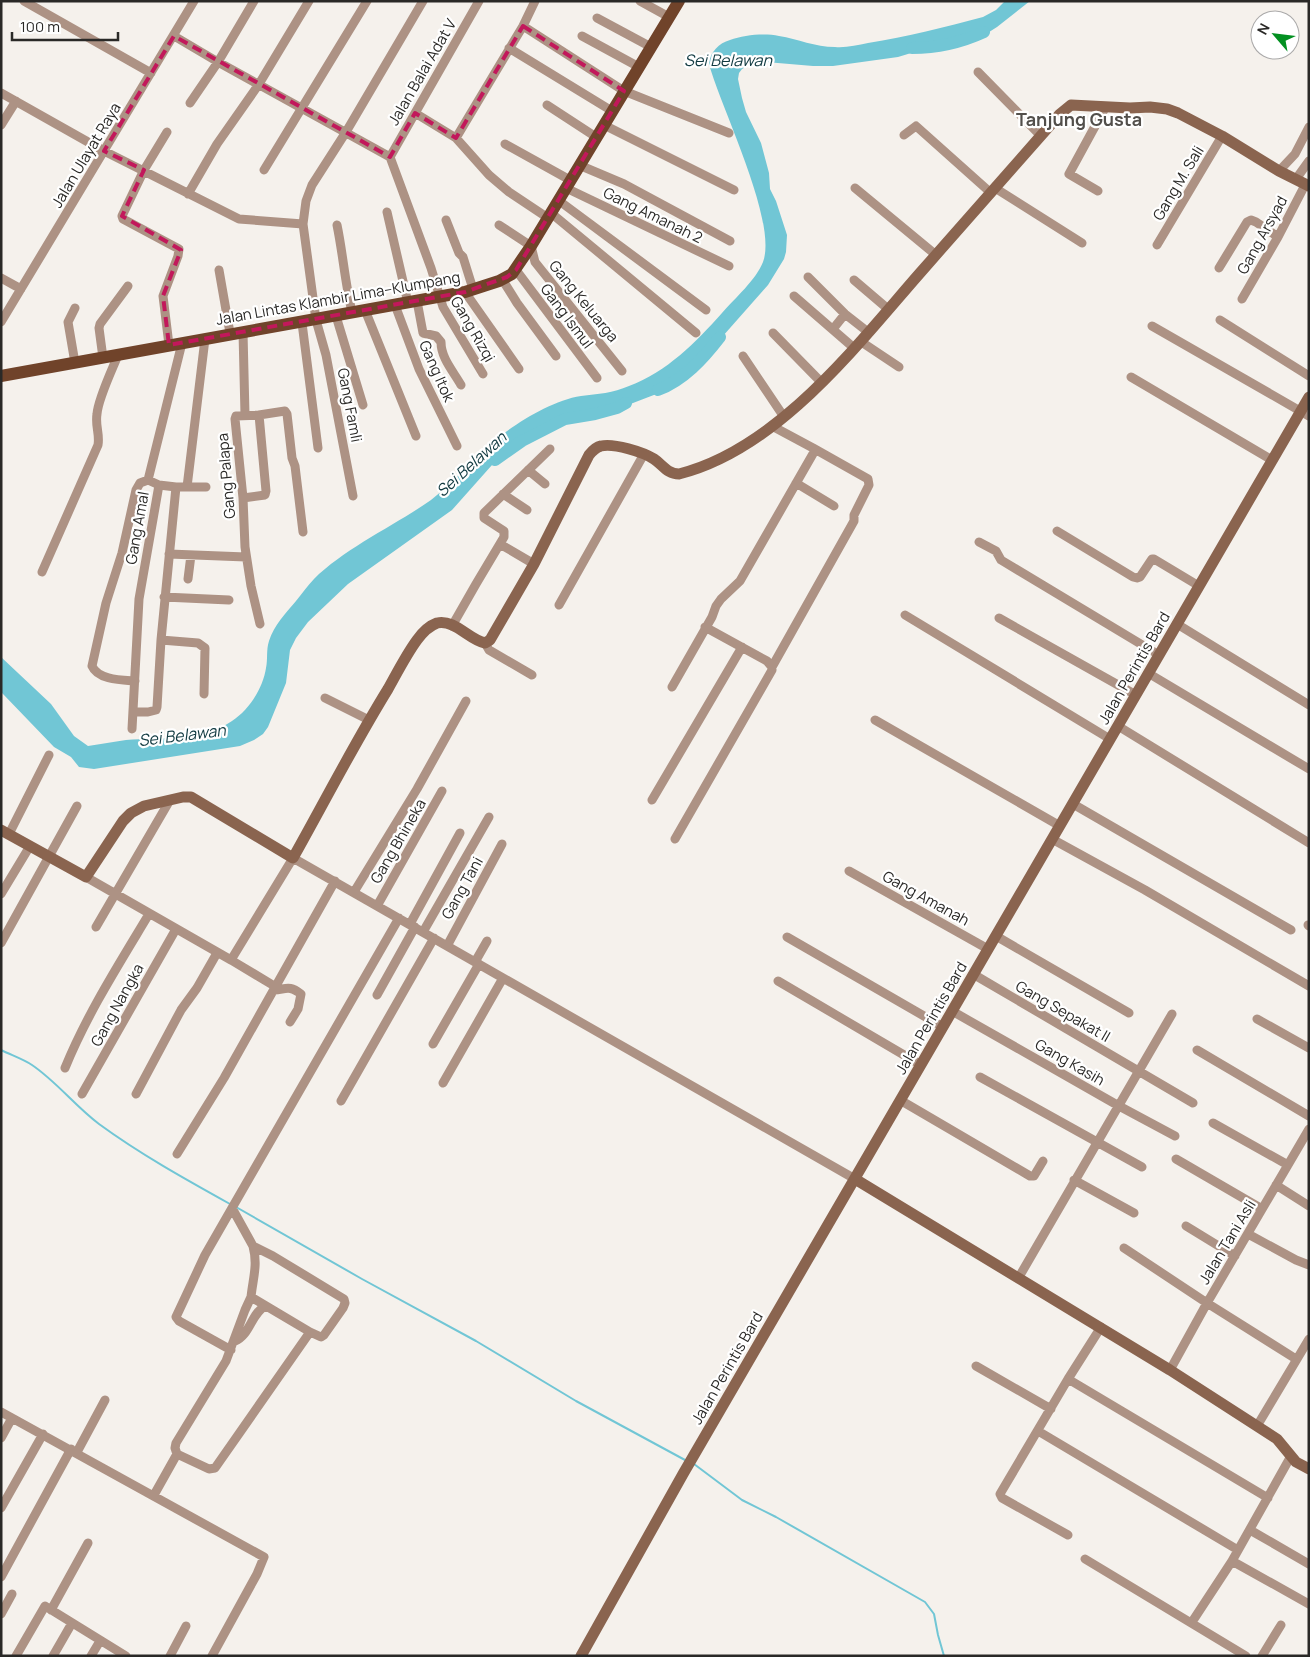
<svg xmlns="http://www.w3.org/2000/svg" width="1310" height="1657" font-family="Manrope,sans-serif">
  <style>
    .water { fill: #71c6d5 }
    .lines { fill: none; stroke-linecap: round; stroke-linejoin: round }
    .stream { stroke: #71c6d5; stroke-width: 2 }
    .river { stroke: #71c6d5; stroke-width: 12 }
    .street { stroke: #ad9284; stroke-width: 9 }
    .secondary { stroke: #8a644f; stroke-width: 11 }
    .primary { stroke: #70432a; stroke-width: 12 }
    .marked { fill: none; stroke: #c2185b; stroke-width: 4; stroke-dasharray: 10 6; stroke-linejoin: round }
    .labels { text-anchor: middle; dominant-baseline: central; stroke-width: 4.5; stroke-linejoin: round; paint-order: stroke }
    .street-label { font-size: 15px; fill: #2a2927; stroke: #fff }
    .water-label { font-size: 16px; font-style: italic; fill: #113a41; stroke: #fff }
    .quarter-label { font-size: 18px; font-weight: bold; fill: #524f4b; stroke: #fff }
  </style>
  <rect width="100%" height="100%" fill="#f5f1ec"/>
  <path class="water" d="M 1005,1 L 1030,1 L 997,27 L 986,34 L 931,47 L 898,57 L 833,66 L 813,66 L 766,62 L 753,63 L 742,69 L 739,73 L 738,79 L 742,98 L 746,112 L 761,143 L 769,173 L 770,189 L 776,201 L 787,235 L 786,252 L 784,259 L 768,285 L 715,345 L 675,382 L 659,393 L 620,408 L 579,414 L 561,420 L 528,433 L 492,465 L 452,510 L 348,584 L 308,622 L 296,638 L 290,650 L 286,683 L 268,727 L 263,734 L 254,740 L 240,746 L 94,769 L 79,767 L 71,757 L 54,747 L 3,694 L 1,692 L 1,657 L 51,704 L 74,736 L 88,746 C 101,744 113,742 126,740 C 161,737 200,742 232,721 C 249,710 263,688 266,668 C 268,659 266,650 269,641 C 274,625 286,613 296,601 C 302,594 307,586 314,579 C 345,548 394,526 431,500 C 456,481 474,456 499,437 C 521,420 554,400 581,396 C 598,394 613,393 629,386 C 667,372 696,342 722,313 C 735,298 756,280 763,262 C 778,222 721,108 709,64 C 710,52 719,43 730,40 C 744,35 764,33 779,36 C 798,39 815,47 835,47 C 846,48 857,45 868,43 C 907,37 945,27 983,17 L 996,10 Z"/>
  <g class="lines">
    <path class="stream" d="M 1,1050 C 11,1055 23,1059 32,1065 C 57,1082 75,1106 99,1124 C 140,1154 185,1179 230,1204
      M 236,1207 L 362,1279 L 476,1341 L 576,1401 L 685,1460
      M 694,1464 L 742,1500 L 776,1517 L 925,1602 L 934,1614 L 938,1635 L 944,1656"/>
    <path class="river" d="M 912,48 C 938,48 960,43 984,32
      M 658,390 C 684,380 703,359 720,337
      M 495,460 L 522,441 L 565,419 L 595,414 L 617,408 L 626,403"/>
    <path class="street" d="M 24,1 L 151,73
      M 640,1 L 669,17
      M 597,18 L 651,47
      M 523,26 L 624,91 L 729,133
      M 174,36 L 218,62 L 390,157 L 431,268 L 443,307 L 483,374
      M 582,36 L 639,67
      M 509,48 L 612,111
      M 978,72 L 1041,136
      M 1,93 L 104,151 L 239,219 L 303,224
      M 190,103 L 218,62 L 254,1
      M 547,105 L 596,137
      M 415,113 L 456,138 L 489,175 L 509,192 L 548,218
      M 1,125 L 16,101
      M 604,125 L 734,190
      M 167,132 L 144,170 L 122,216 L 123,219 L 179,249 L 178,256 L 163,296 L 169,345
      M 904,135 L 916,126 L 991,193
      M 456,138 L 523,26 L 535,1
      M 505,144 L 570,180
      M 390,157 L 479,1
      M 579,165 L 624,184 L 730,241
      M 264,170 L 367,1
      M 1279,171 L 1295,154 L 1309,127
      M 1296,179 L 1309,161
      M 566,188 L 729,266
      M 855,188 L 936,255
      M 995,188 L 1082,243
      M 1098,191 L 1069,174 L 1105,108
      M 188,194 L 217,144 L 259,84 L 309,1
      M 558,200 L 706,310
      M 387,212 L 408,303
      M 551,213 L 696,333
      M 446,220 L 459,253 L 463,257 L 473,289
      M 337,225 C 343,254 345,283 352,312
      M 499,225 L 531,246 L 535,262 L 622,371
      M 1157,245 L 1222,136
      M 1219,268 L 1247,222 L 1251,220 L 1256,222 L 1278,237
      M 219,270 L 230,333
      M 516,270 L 597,378
      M 808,277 L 845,314 L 868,332
      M 1,278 L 21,289
      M 502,279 L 517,303 L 556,356
      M 854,280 L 888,309
      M 465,292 L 519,369
      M 794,296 L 854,348
      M 1242,299 L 1278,237 L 1305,185
      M 417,301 L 423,333 L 436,336 L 441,342 C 441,358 453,371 461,385
      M 395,305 L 419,369 L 457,446
      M 365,310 L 416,436
      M 336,316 L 363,405
      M 1220,320 L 1309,376
      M 1,322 L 194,1
      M 302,323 L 318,448
      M 1152,326 L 1309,416
      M 833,329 L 845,314
      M 243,332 L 245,415
      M 773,333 L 821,382
      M 860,341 L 899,367
      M 743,356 L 784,417
      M 103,358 L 99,328 L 100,324 L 128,286
      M 75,363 L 68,322 L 75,308
      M 1131,377 L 1272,460
      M 259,415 L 236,416 L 235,419 L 243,498 L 245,547 L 251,586 L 260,624
      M 528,470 L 545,484
      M 796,483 L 834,506
      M 159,485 L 176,487 L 206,487
      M 187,487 L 205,339
      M 503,494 L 527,510
      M 353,496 L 326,355 L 316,320 L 303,224 L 306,201 L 312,185 L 346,132 L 423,1
      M 243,498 L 265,495 L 266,491 L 259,415 L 285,411 L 287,414 L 292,458 L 295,466 L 303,532
      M 1057,531 L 1133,577 L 1137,578 L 1140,577 L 1152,559 L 1154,559 L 1199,586
      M 979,542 L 996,551 L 1001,560 L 1159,655
      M 500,544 L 534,564
      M 169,554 L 246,557
      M 42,572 L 98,445 C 100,434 95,426 97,414 C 98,399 112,370 118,355
      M 188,579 L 191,555
      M 164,597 L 229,600
      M 559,605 L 644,454
      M 905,615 L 1110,739
      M 999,618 L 1136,695
      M 1177,624 L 1309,705
      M 452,626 L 476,584 L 504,537 L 504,531 L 484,518 L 484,513 L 550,449
      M 705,627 L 767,661 L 772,667
      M 161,640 L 198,643 L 205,648 L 204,694
      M 485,643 L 489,650 L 532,675
      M 1148,673 L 1309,769
      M 135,681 C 122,680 98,680 92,666 L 106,603 L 122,553 L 136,490 L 140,483 L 148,480
      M 672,687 L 712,617 L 716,606 L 721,599 L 740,581 L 814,452 L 813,448 L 772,426
      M 325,698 L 369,720
      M 133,712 L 148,712 L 156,710 L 157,707 L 161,640 L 176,487
      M 875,720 L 1060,826
      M 1118,726 L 1309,843
      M 132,729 L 139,599 L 159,485 L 148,480 L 182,343
      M 652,800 L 742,647
      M 1073,804 L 1291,930
      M 9,834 L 49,755
      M 675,839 L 772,670 L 772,667 L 854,521 L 854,515 L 869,485 L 868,479 L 813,448
      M 1052,839 L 1145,890 L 1309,986
      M 849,871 L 988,949
      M 86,877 L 231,960 L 293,858 L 855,1179
      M 354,892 L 417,789 L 466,701
      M 1,894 L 30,846
      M 377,906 L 442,791
      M 410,924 L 460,833
      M 1308,925 L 1309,926
      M 96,927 L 170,800
      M 423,932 L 489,817
      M 996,936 L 1129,1013
      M 787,937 L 943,1027
      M 1,943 L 77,806
      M 447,946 L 502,844
      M 231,960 L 276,987
      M 475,962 L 487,941
      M 973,974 L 1193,1103
      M 778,981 L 921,1065
      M 274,990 C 287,989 289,985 301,994 L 298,1009 L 290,1022
      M 377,995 L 415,927
      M 952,1011 L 1119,1106 L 1175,1136
      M 1257,1019 L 1309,1048
      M 433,1044 L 479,964
      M 1197,1050 L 1309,1116
      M 65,1068 C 87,1014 119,964 149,914
      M 980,1077 L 1142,1167
      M 443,1083 L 503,978
      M 82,1094 L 176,929
      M 136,1094 L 181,1010 L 197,988 L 217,953
      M 900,1100 L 1030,1176 L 1034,1176 L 1043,1161
      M 341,1101 L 434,938
      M 1213,1123 L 1288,1165
      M 177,1154 L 224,1078 L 335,881
      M 1176,1159 L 1262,1209
      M 1074,1180 L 1134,1213
      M 1276,1185 L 1309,1206
      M 1186,1226 L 1235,1256
      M 1248,1234 L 1296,1260 L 1309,1265
      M 253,1246 L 273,1256 L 344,1299 L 345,1303 L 343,1308 L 324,1335 L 321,1337 L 310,1332 L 251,1297 C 253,1278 258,1265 253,1246 L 232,1208 L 399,918
      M 1124,1248 L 1207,1303 L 1296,1359
      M 1019,1277 L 1172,1014
      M 251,1297 L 245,1310 L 226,1361 L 176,1443 L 175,1448 L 177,1454 L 209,1469 L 215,1468 L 310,1332
      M 235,1341 C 250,1335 251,1314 265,1306
      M 231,1350 L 179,1321 L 176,1317 L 205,1255 L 232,1208
      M 976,1366 L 1051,1409
      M 1170,1370 L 1207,1303 L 1309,1129
      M 1068,1379 L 1268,1498
      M 1,1412 L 264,1557 L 257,1574 L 212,1656
      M 1257,1426 L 1309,1339
      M 1038,1431 L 1238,1550
      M 1,1438 L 12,1418
      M 77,1452 L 105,1400
      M 154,1495 L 177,1454
      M 1,1508 L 43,1434
      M 1250,1530 L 1309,1564
      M 1068,1535 L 1002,1498 L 1000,1494 L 1068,1379 L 1101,1327
      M 1085,1559 L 1246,1656
      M 1232,1561 L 1309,1604
      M 1,1577 L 71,1449
      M 51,1610 L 88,1543
      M 1,1614 L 12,1594
      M 1192,1622 L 1232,1561 L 1291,1456
      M 16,1656 L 45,1606 L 126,1656
      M 53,1656 L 72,1623
      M 91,1656 L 100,1641
      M 170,1656 L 186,1626
      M 1262,1656 L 1281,1625"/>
    <path class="secondary" d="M 1,830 L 86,877 L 123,821 L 131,813 L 144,806 L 183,797 L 191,797 L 293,858 C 325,801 354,744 388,689 C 397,673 406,655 417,640 C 422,633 429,626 437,623 C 455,619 469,640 485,643 L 490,640 L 534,564 L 589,455 C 593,450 596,447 601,446 C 614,443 643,452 654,459 C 663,465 667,474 679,474 C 778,449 856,346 920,273 C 967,220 1014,167 1060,114 L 1071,105 L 1130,108 L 1150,107 L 1167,109 L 1178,113 L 1222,136 L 1279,171 L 1309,186
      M 855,1179 L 1170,1370 L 1277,1439 L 1296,1462 L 1309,1469
      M 581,1656 L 683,1474 L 1309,397"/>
    <path class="primary" d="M 1,376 L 465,292 L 499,281 L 512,274 L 531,246 L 679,1"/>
  </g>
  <path class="marked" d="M 523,26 L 624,91 L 516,270 L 507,277 L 465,292 L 169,345 L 163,296 L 181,250 L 122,216 L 144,170 L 104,151 L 174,36 L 390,157 L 415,113 L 456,138 Z"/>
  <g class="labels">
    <g class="street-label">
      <text transform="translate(422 72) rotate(-60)">Jalan Balai Adat V</text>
      <text transform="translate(86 155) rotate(-59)">Jalan Ulayat Raya</text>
      <text transform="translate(1178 183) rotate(-59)">Gang M. Sali</text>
      <text transform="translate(653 215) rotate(26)">Gang Amanah 2</text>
      <text transform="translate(1262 235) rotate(-61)">Gang Arsyad</text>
      <text transform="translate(338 298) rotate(-10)">Jalan Lintas Klambir Lima–Klumpang</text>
      <text transform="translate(584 301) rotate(51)">Gang Keluarga</text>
      <text transform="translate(567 316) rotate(53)">Gang Ismul</text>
      <text transform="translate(473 329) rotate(60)">Gang Rizqi</text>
      <text transform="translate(437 371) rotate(66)">Gang Itok</text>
      <text transform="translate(350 405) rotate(79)">Gang Famli</text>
      <text transform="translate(226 476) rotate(-95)">Gang Palapa</text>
      <text transform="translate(137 528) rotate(-80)">Gang Amal</text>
      <text transform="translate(1134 668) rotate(-60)">Jalan Perintis Bard</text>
      <text transform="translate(398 841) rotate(-60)">Gang Bhineka</text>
      <text transform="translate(462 888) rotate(-61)">Gang Tani</text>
      <text transform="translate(926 898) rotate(29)">Gang Amanah</text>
      <text transform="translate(117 1005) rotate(-61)">Gang Nangka</text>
      <text transform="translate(1063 1011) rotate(30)">Gang Sepakat II</text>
      <text transform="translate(931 1018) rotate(-60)">Jalan Perintis Bard</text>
      <text transform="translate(1070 1062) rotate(30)">Gang Kasih</text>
      <text transform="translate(1227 1242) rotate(-59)">Jalan Tani Asli</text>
      <text transform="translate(727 1368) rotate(-60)">Jalan Perintis Bard</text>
    </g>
    <g class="water-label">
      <text x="728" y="60">Sei Belawan</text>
      <text transform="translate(471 464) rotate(-42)">Sei Belawan</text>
      <text transform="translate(182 735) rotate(-7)">Sei Belawan</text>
    </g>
    <g class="quarter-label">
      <text x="1079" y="119">Tanjung Gusta</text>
    </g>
  </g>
  <rect width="1310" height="1657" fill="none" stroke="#2a2927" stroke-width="5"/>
  <g transform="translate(1275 35) rotate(298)"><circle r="24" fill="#ffffff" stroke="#aaa9a9"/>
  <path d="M0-4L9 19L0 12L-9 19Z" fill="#039021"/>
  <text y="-8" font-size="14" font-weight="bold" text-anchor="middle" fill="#2a2927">N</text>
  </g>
  <path d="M12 32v8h106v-8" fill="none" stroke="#2a2927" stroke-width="2.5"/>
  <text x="20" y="32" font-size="15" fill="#2a2927" stroke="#ffffff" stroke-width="4" paint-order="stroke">100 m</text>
</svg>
